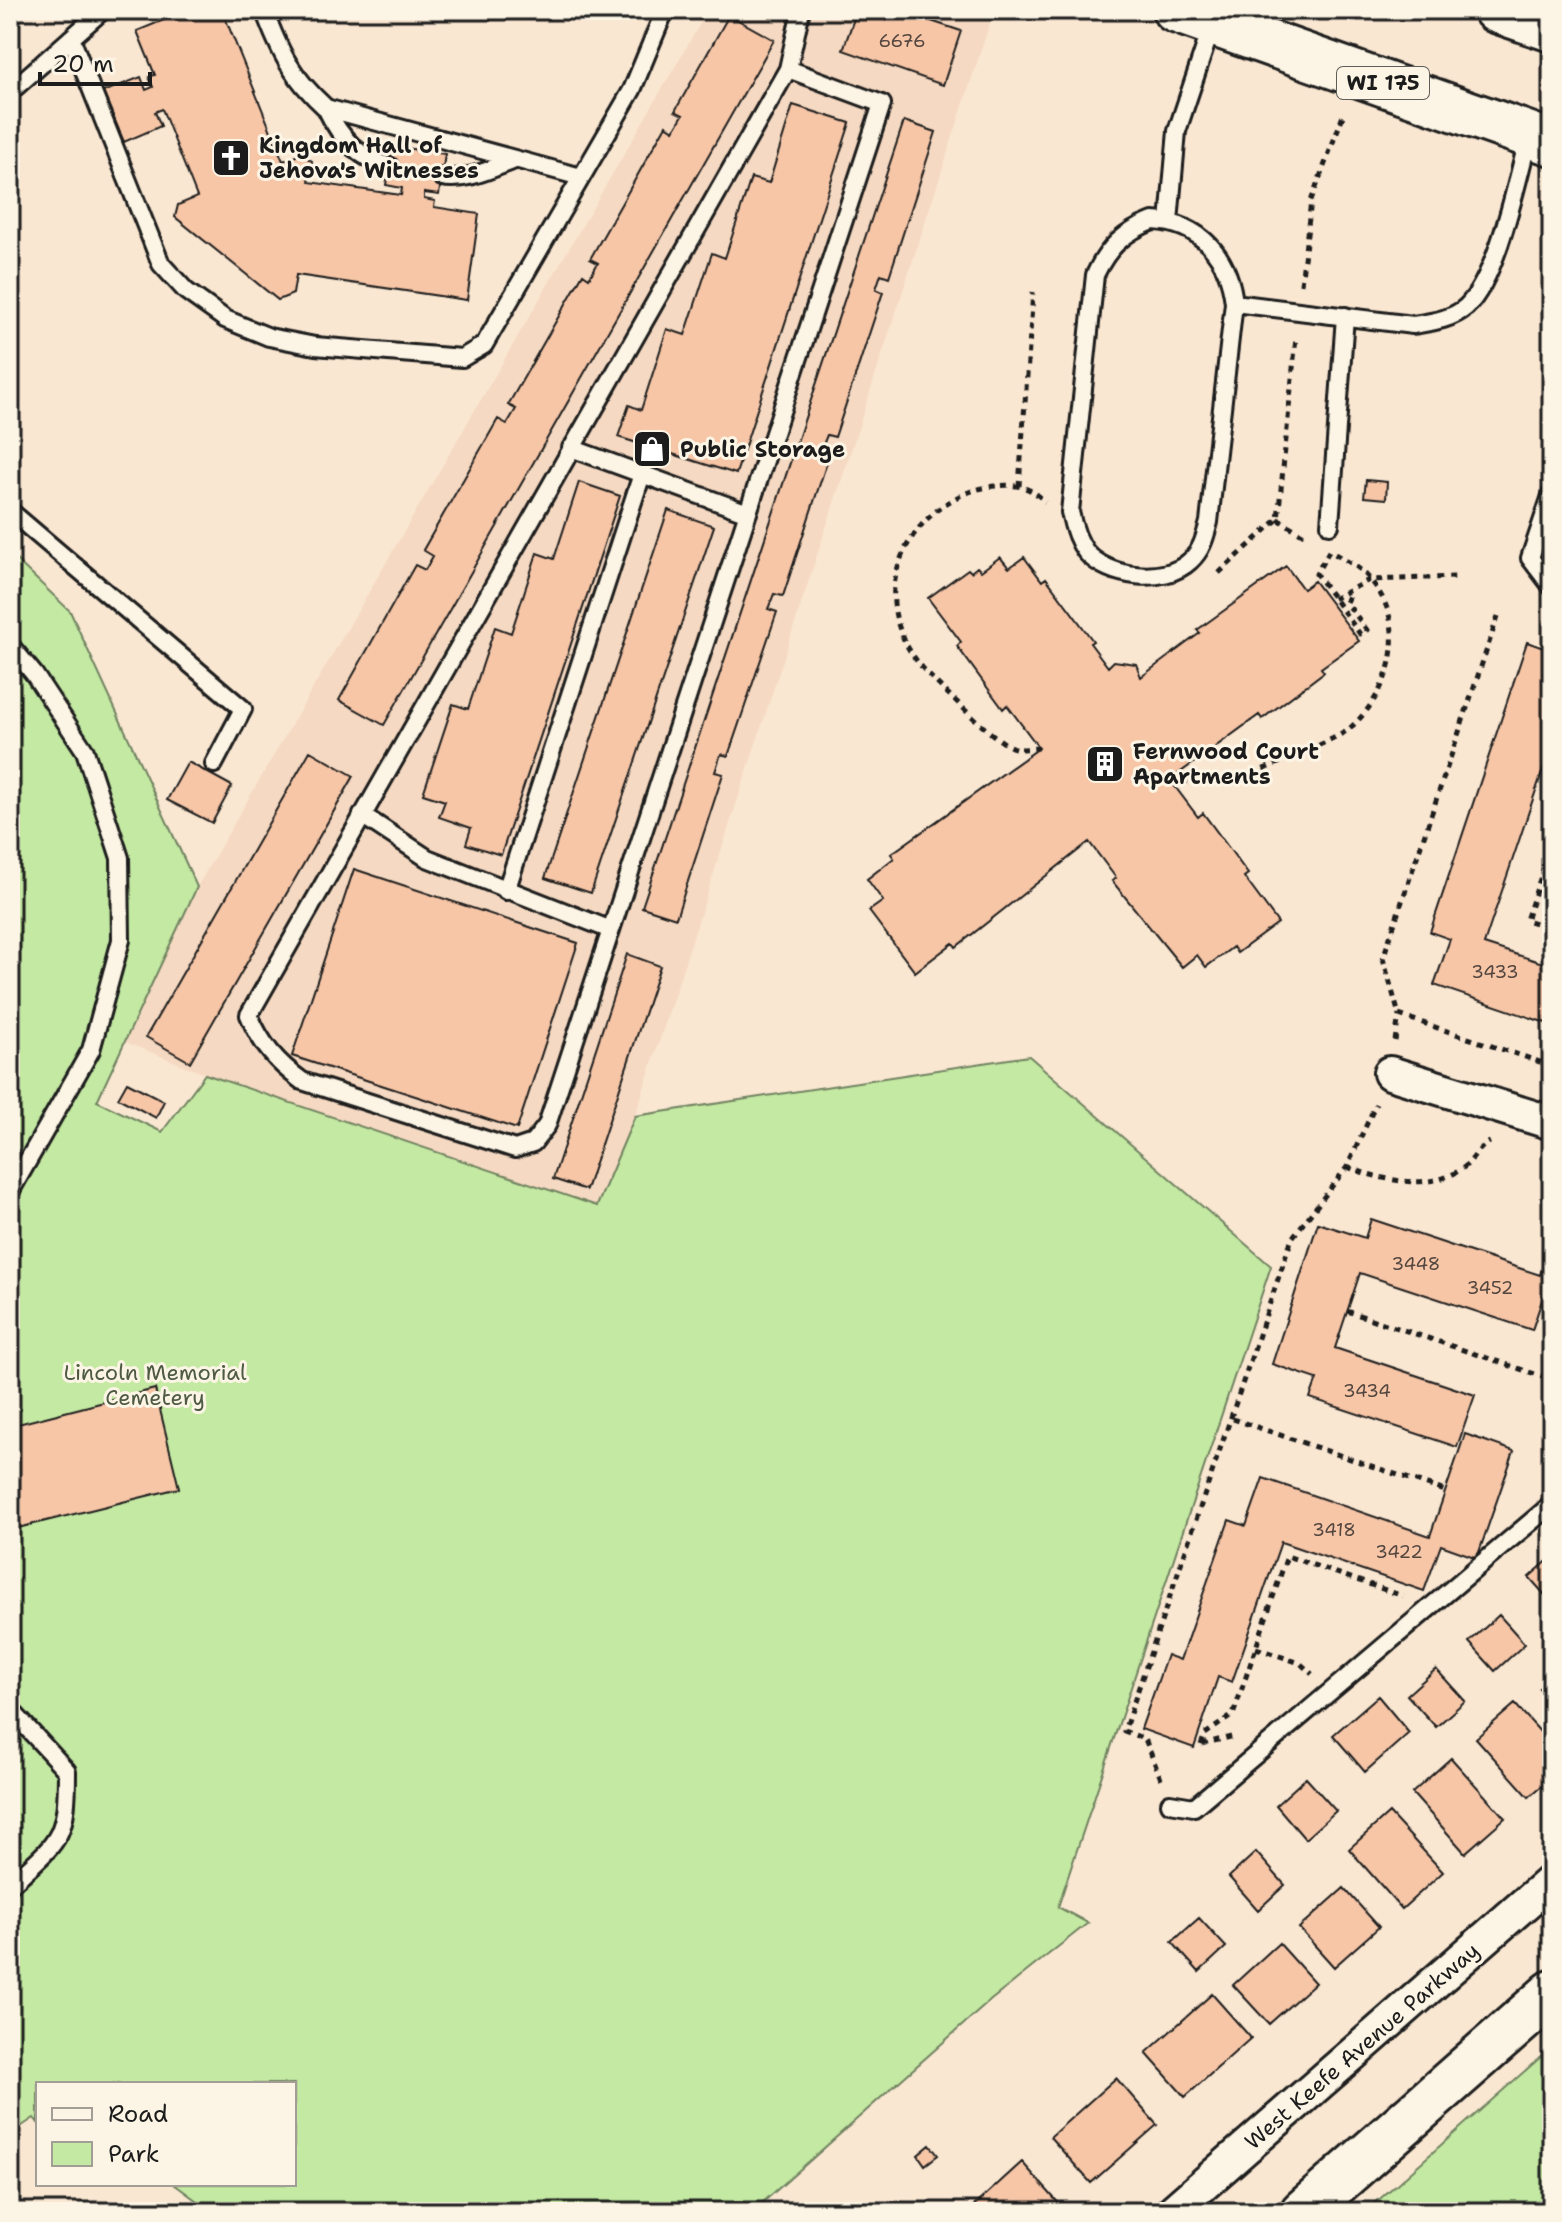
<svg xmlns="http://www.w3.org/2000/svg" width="1562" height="2222" font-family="'Shantell Sans',sans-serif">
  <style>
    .built { fill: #f5d9c2 }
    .green { fill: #c4e9a3; stroke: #708260; stroke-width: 2 }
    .building { fill: #f7c6a7; stroke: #1c1c1c; stroke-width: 2 }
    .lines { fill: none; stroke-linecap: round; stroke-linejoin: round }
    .lane-casing { stroke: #1c1c1c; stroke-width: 22 }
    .street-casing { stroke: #1c1c1c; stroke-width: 38 }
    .secondary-casing { stroke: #1c1c1c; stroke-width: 50 }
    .primary-casing { stroke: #1c1c1c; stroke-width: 50 }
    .path { stroke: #1c1c1c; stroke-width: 5; stroke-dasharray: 6 6; stroke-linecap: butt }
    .lane { stroke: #fcf5e5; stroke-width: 16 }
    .street { stroke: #fcf5e5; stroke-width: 32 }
    .secondary { stroke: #fcf5e5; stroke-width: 44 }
    .primary { stroke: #fcf5e5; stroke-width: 44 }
    .labels { text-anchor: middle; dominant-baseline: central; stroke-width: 6; stroke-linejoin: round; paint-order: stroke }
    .number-label { font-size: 18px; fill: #53463f }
    .shield { fill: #fcf5e5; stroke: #5f5d58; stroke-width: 2 }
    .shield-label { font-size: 20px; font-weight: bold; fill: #1c1c1c }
    .poi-label { font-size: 22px; font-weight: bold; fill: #1c1c1c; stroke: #fcf5e5; text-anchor: start }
    .park-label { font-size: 22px; fill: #4e5a44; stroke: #fcf5e5 }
    .street-label { font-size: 22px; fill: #1c1c1c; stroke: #fcf5e5 }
  </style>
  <rect width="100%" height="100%" fill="#fae7d2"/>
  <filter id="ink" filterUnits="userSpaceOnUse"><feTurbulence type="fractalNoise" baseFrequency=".0125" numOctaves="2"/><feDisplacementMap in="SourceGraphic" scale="16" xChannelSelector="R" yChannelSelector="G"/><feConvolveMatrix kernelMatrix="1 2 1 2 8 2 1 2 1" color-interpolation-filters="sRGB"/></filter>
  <g filter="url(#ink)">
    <path class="built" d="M 708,10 L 994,10 L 635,1116 L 597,1206 L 205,1074 L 123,1041 L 197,887 Z"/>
    <path class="green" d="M 10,554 L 70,611 L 197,887 L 97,1101 L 162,1132 L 205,1074 L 597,1206 L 635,1116 L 1029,1056 L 1271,1266 L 1058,1907 L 1088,1923 L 991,2000 L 752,2212 L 212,2212 L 174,2184 L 294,2184 L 294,2084 L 38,2084 L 38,2123 L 34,2118 L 10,2134 Z
      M 1552,2047 L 1552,2212 L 1365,2212 Z"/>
    <path class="building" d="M 188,10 L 222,10 L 283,161 L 301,154 L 312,161 L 309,182 L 401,195 L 402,188 L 386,185 L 392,146 L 445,154 L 439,195 L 424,193 L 424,199 L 435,201 L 434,207 L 479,214 L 467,300 L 296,275 L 293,294 L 278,300 L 175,217 L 178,205 L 197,197 L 162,109 L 155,112 L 161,126 L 124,142 L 103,92 L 141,77 L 146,90 L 153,87 L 149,77 L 155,75 L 137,31 Z
      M 857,10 L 898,10 L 961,31 L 943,85 L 843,50 Z
      M 729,15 L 774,40 L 384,725 L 339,700 L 415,565 L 425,570 L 433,556 L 423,550 L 498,419 L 507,424 L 516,409 L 508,405 L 583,274 L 589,278 L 598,263 L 590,259 L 666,125 L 674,130 L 683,115 L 675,111 Z
      M 793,105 L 850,123 L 736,474 L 618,437 L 629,405 L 641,410 L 667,329 L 685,335 L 712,253 L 725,258 L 751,178 L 769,183 Z
      M 904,121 L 936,132 L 889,277 L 881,274 L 876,289 L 883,292 L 835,437 L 827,435 L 821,450 L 830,453 L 783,596 L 774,594 L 768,609 L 777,612 L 728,756 L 721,754 L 715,772 L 723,774 L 676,918 L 642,907 Z
      M 1366,480 L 1387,482 L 1386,499 L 1364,497 Z
      M 579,482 L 620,496 L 501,855 L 466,844 L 471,828 L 439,817 L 445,801 L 423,794 L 453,704 L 468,709 L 495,627 L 511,633 L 537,553 L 554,559 Z
      M 668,510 L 714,526 L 591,893 L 545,878 Z
      M 1000,557 L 1009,568 L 1024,557 L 1042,581 L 1046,578 L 1093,641 L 1090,643 L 1108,667 L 1114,661 L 1136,664 L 1141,677 L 1200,633 L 1197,630 L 1286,566 L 1303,589 L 1314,581 L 1359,641 L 1321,668 L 1324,672 L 1262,719 L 1259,715 L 1170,780 L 1198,817 L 1203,813 L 1248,874 L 1244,877 L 1278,923 L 1237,953 L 1233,947 L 1206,967 L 1197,955 L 1182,967 L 1112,881 L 1116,878 L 1089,842 L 956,947 L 953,943 L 915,972 L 869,911 L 883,901 L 867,879 L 894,858 L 891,854 L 1039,748 L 1007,705 L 1003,709 L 957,646 L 961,642 L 928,598 L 968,569 L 971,572 L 977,567 L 981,571 Z
      M 1527,642 L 1552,651 L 1552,743 L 1484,944 L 1552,966 L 1552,1025 L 1434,985 L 1450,939 L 1430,932 Z
      M 310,751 L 354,776 L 190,1062 L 146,1037 Z
      M 188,762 L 232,786 L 212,823 L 167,800 Z
      M 354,869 L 578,943 L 517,1129 L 292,1056 Z
      M 627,954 L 660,966 L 586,1190 L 553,1179 Z
      M 127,1082 L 164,1101 L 156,1118 L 118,1098 Z
      M 1371,1219 L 1540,1275 L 1552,1238 L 1552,1290 L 1546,1288 L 1532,1330 L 1360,1273 L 1335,1348 L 1475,1395 L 1457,1447 L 1310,1398 L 1317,1379 L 1272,1364 L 1318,1223 L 1365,1238 Z
      M 155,1389 L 179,1488 L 10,1530 L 10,1426 Z
      M 1465,1434 L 1514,1451 L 1477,1558 L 1441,1545 L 1424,1591 L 1281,1542 L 1232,1682 L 1218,1677 L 1194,1748 L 1141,1729 L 1167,1655 L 1180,1660 L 1229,1520 L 1246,1526 L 1263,1478 L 1430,1536 Z
      M 1552,1557 L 1552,1603 L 1529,1577 Z
      M 1499,1615 L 1525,1644 L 1495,1671 L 1469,1642 Z
      M 1436,1669 L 1465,1701 L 1436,1727 L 1407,1695 Z
      M 1552,1676 L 1552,1702 L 1539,1688 Z
      M 1378,1696 L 1409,1733 L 1365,1772 L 1333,1735 Z
      M 1515,1704 L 1552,1745 L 1552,1777 L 1529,1797 L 1476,1738 Z
      M 1451,1758 L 1505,1818 L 1465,1853 L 1412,1793 Z
      M 1306,1778 L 1336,1811 L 1305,1839 L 1276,1805 Z
      M 1389,1813 L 1443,1872 L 1402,1909 L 1349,1849 Z
      M 1256,1852 L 1285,1885 L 1258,1910 L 1229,1877 Z
      M 1344,1888 L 1379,1927 L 1334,1967 L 1299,1928 Z
      M 1199,1918 L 1226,1947 L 1199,1972 L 1172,1942 Z
      M 1279,1943 L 1315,1983 L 1269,2024 L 1233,1985 Z
      M 1212,1994 L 1251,2038 L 1185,2097 L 1146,2053 Z
      M 1116,2078 L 1157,2125 L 1091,2183 L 1050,2137 Z
      M 930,2145 L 938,2155 L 925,2165 L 918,2155 Z
      M 1022,2162 L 1061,2206 L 1054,2212 L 967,2212 Z"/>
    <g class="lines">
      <g class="lane-casing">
        <path id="lane" d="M 264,10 C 280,53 292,77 326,108 L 581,177
          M 71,38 L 161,264 L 186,291 L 225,319 L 269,337 L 315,346 L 462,358 L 484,345 L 632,90 L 665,10
          M 788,69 L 882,104 L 547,1125 L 533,1143 L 515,1149 L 302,1081 C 276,1062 261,1044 249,1015 L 788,69 L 801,10
          M 10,92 L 103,10
          M 326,108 C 339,136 358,159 389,166
          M 442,177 C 466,182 493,168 515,160
          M 1153,221 C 1201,223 1229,257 1234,303 L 1209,522 C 1205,537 1202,550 1190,561 C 1165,585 1108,578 1086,552 C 1077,540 1073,526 1070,512 L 1095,275 C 1108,247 1124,232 1153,221 Z
          M 1169,222 L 1177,131 L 1212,26
          M 1234,303 L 1413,325 C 1431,322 1451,320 1466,307 C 1498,277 1517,180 1529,136
          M 571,448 L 748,513
          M 1552,493 L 1530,558 L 1552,587
          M 10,511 L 243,709 L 214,764
          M 1330,525 L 1345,316
          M 10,645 L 34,674 L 85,751 L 120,858 L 121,940 L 91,1050 L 10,1192
          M 362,815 L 427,858 L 611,930
          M 506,891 L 642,474
          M 10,1709 L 67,1771 C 67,1839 60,1840 10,1885
          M 1170,1803 L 1194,1807 L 1552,1504"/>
      </g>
      <g class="street-casing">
        <path id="street" d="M 1390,1073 L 1552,1123
          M 1172,2212 L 1552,1880"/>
      </g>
      <g class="secondary-casing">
        <path id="secondary" d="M 1303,2212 L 1552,1993"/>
      </g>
      <g class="primary-casing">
        <path id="primary" d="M 1175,10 L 1552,143
          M 1496,10 L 1552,29"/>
      </g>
      <path class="path" d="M 1301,284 L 1311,201 L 1344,113
        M 1019,486 L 1033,292
        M 1278,519 L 1304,535
        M 1329,551 L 1316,574 L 1360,634 L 1367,630 L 1346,602 L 1351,592
        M 1219,573 L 1278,519 L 1296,338
        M 1333,599 L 1369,580 L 1457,577
        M 1498,616 L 1383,958 L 1399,1015 L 1552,1066
        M 1039,748 C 1032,748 1022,750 1015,748 C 1001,745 969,714 958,703 C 934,681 909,659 899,627 C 876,561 931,492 995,486 C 1015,484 1031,486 1045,502
        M 1170,780 C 1191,782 1212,785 1232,781 C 1247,777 1338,739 1349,729 C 1395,689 1411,619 1364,573 C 1356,565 1343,559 1333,553
        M 1552,844 L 1526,920 L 1552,928
        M 1395,1041 L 1399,1015
        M 1347,1167 C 1382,1180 1430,1192 1463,1168 C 1474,1160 1478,1147 1490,1142
        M 1347,1311 L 1541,1376 L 1552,1376
        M 1233,1419 L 1445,1491
        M 1256,1648 L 1300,1663 L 1312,1674
        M 1202,1744 L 1235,1736
        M 1201,1745 L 1205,1734 L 1233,1715 L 1287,1556 L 1403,1596
        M 1161,1779 L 1145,1739 L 1124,1731 L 1292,1238 L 1347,1167 L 1376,1104"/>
      <use href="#lane" class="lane"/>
      <use href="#street" class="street"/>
      <use href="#secondary" class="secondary"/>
      <use href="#primary" class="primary"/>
    </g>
  </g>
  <defs>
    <g id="church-square" transform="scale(2)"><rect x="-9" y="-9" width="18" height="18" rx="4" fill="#1c1c1c" stroke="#fcf5e5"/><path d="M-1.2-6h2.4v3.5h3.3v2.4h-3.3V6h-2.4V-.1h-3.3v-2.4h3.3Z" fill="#fff"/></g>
    <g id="shop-square" transform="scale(2)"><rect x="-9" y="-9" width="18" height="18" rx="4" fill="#1c1c1c" stroke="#fcf5e5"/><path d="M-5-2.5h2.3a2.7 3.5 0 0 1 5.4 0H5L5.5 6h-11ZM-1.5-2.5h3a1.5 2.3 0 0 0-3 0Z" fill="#fff"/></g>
    <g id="building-square" transform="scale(2)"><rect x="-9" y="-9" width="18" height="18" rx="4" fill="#1c1c1c" stroke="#fcf5e5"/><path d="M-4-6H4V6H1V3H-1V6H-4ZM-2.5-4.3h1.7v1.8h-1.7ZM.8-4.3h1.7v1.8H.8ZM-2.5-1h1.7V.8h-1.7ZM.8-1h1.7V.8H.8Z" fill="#fff"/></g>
  </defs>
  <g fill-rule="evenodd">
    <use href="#church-square" x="231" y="158"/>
    <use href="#shop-square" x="652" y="449"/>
    <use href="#building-square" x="1105" y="764"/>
  </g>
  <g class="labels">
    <g class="number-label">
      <text x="902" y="41">6676</text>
      <text x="1495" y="972">3433</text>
      <text x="1416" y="1264">3448</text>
      <text x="1490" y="1288">3452</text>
      <text x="1367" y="1391">3434</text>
      <text x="1334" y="1530">3418</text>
      <text x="1399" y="1552">3422</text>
    </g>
    <rect class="shield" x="1337" y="67" width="92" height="32" rx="6"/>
    <g class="shield-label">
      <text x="1383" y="83">WI 175</text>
    </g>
    <g class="poi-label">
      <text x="259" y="145">Kingdom Hall of<tspan x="259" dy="25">Jehova's Witnesses</tspan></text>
      <text x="680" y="449">Public Storage</text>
      <text x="1133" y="751">Fernwood Court<tspan x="1133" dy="25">Apartments</tspan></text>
    </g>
    <g class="park-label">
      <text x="155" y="1372">Lincoln Memorial<tspan x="155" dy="25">Cemetery</tspan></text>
    </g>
    <g class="street-label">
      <text transform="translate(1362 2046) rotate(-41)">West Keefe Avenue Parkway</text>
    </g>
  </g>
  <rect width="1562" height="2222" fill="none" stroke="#fcf5e5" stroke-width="40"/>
  <rect x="20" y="20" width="1522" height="2182" fill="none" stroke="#1c1c1c" stroke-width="3" filter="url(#ink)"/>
  <rect x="36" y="2082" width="260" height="104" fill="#fcf5e5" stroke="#a29e95" stroke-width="2"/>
  <rect x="52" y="2108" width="40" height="12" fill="#fcf5e5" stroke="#a29e95" stroke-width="2"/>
  <text x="108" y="2122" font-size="24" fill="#1c1c1c">Road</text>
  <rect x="52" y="2142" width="40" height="24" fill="#c4e9a3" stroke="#a29e95" stroke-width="2"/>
  <text x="108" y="2162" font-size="24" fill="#1c1c1c">Park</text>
  <path d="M40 72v12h110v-12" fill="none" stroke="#1c1c1c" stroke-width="4"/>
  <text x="52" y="72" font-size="24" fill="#1c1c1c" stroke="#fcf5e5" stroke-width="6" paint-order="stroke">20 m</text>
</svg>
